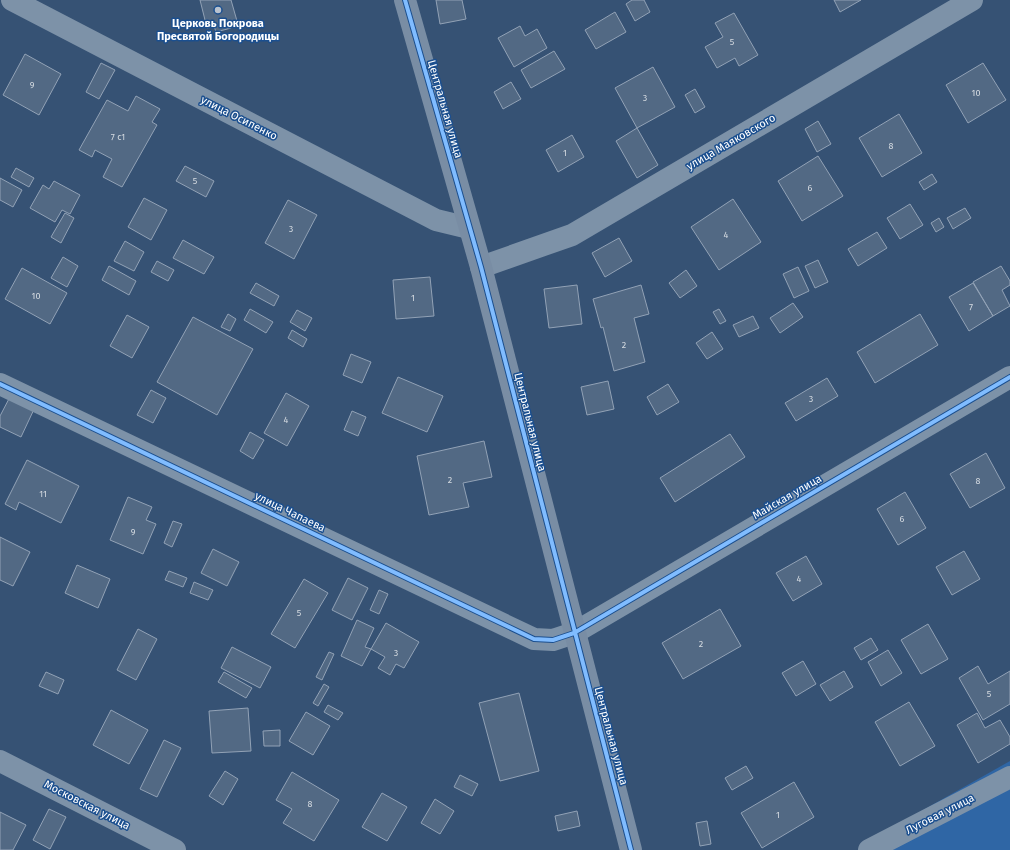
<svg xmlns="http://www.w3.org/2000/svg" width="1010" height="850" font-family="'Fira Sans',sans-serif">
  <style>
    .green { fill: #2f66a5 }
    .building { fill: #526984; stroke: #92a2b6 }
    .lines { fill: none; stroke-linecap: round; stroke-linejoin: round }
    .street { stroke: #7d92a8; stroke-width: 22 }
    .secondary { stroke: #798da4; stroke-width: 22 }
    .cycleway-casing { stroke: #1b4f8f; stroke-width: 6 }
    .cycleway { stroke: #80bcff; stroke-width: 4 }
    .poi-dot { fill: #b9c2ce; stroke: #1b4f8f; stroke-width: 1.5 }
    .labels { text-anchor: middle; dominant-baseline: central; stroke-width: 3; stroke-linejoin: round; paint-order: stroke }
    .number-label { font-size: 9px; fill: #d4dae0 }
    .poi-label { font-size: 11px; font-weight: bold; fill: #fff; stroke: #1b4f8f }
    .street-label { font-size: 11px; fill: #fff; stroke: #1b4f8f }
  </style>
  <rect width="100%" height="100%" fill="#365274"/>
  <path class="green" d="M 1010,761 L 1010,850 L 893,850 L 909,818 Z"/>
  <path class="building" d="M 200,0 L 231,0 L 237,21 L 229,23 L 231,28 L 216,32 L 214,26 L 207,28 Z
    M 436,0 L 462,0 L 466,19 L 440,24 Z
    M 632,0 L 644,0 L 650,12 L 635,21 L 626,4 Z
    M 834,0 L 861,0 L 840,12 Z
    M 615,12 L 626,32 L 596,49 L 585,30 Z
    M 734,13 L 758,55 L 739,66 L 735,58 L 717,68 L 705,47 L 723,37 L 715,23 Z
    M 520,26 L 525,36 L 537,29 L 547,48 L 514,67 L 498,38 Z
    M 554,51 L 565,69 L 531,88 L 521,70 Z
    M 25,54 L 61,74 L 39,115 L 3,95 Z
    M 101,63 L 115,70 L 99,99 L 86,92 Z
    M 983,63 L 1006,100 L 968,123 L 946,85 Z
    M 653,67 L 675,107 L 637,128 L 615,88 Z
    M 511,82 L 521,99 L 503,109 L 494,92 Z
    M 695,89 L 705,107 L 695,113 L 685,95 Z
    M 136,96 L 160,109 L 152,122 L 157,125 L 122,187 L 103,177 L 112,159 L 95,150 L 92,157 L 79,150 L 107,100 L 128,111 Z
    M 899,114 L 922,153 L 882,177 L 859,138 Z
    M 818,121 L 831,144 L 817,152 L 805,129 Z
    M 637,128 L 658,165 L 637,178 L 616,141 Z
    M 572,135 L 584,157 L 558,172 L 546,150 Z
    M 818,156 L 843,196 L 802,221 L 778,181 Z
    M 185,166 L 214,181 L 206,197 L 176,181 Z
    M 16,168 L 34,178 L 29,187 L 11,177 Z
    M 932,174 L 937,182 L 924,190 L 919,182 Z
    M 0,178 L 22,190 L 13,207 L 0,200 Z
    M 54,181 L 80,195 L 70,214 L 62,210 L 55,222 L 30,208 L 43,185 L 49,189 Z
    M 144,198 L 167,210 L 151,240 L 128,227 Z
    M 733,199 L 761,242 L 719,270 L 691,227 Z
    M 288,200 L 317,215 L 294,259 L 265,243 Z
    M 910,204 L 923,225 L 900,239 L 887,218 Z
    M 965,208 L 971,218 L 953,229 L 947,218 Z
    M 65,213 L 74,218 L 61,243 L 51,237 Z
    M 939,218 L 944,227 L 936,232 L 931,223 Z
    M 877,232 L 887,248 L 858,266 L 848,249 Z
    M 619,238 L 632,261 L 605,277 L 592,253 Z
    M 183,240 L 214,257 L 204,274 L 173,258 Z
    M 125,241 L 144,252 L 134,271 L 114,261 Z
    M 63,257 L 78,266 L 67,287 L 51,278 Z
    M 818,260 L 828,282 L 815,288 L 805,266 Z
    M 157,261 L 174,270 L 168,281 L 151,272 Z
    M 109,266 L 136,281 L 129,295 L 102,280 Z
    M 1001,266 L 1010,281 L 1010,285 L 1002,290 L 1010,306 L 993,316 L 973,282 Z
    M 798,267 L 809,291 L 794,298 L 783,274 Z
    M 22,268 L 67,293 L 50,324 L 5,299 Z
    M 686,270 L 697,286 L 680,298 L 669,283 Z
    M 430,277 L 434,316 L 396,319 L 393,280 Z
    M 256,283 L 279,296 L 274,306 L 250,293 Z
    M 973,283 L 993,316 L 969,331 L 949,297 Z
    M 577,285 L 582,324 L 549,328 L 544,289 Z
    M 641,285 L 649,314 L 634,318 L 645,362 L 614,371 L 603,327 L 601,328 L 593,299 Z
    M 793,303 L 803,317 L 780,333 L 770,318 Z
    M 250,309 L 273,322 L 266,333 L 244,320 Z
    M 719,309 L 726,321 L 720,324 L 713,312 Z
    M 297,310 L 312,318 L 305,331 L 290,322 Z
    M 228,314 L 236,319 L 230,331 L 221,327 Z
    M 920,314 L 938,345 L 875,383 L 857,352 Z
    M 127,315 L 149,327 L 132,358 L 110,346 Z
    M 753,316 L 759,328 L 739,337 L 733,325 Z
    M 193,317 L 253,349 L 217,415 L 157,382 Z
    M 292,330 L 307,339 L 303,347 L 288,338 Z
    M 712,332 L 723,349 L 707,359 L 696,343 Z
    M 351,354 L 371,362 L 362,383 L 343,375 Z
    M 398,377 L 443,396 L 427,432 L 382,413 Z
    M 827,378 L 838,396 L 796,421 L 785,403 Z
    M 608,381 L 614,409 L 587,415 L 581,387 Z
    M 668,384 L 679,402 L 657,415 L 647,397 Z
    M 151,390 L 166,398 L 153,423 L 137,415 Z
    M 12,393 L 36,405 L 21,437 L 0,427 L 0,416 Z
    M 286,393 L 309,406 L 287,446 L 264,433 Z
    M 352,411 L 366,417 L 358,436 L 344,430 Z
    M 250,432 L 264,440 L 253,459 L 240,451 Z
    M 730,434 L 745,457 L 675,502 L 660,478 Z
    M 484,441 L 492,477 L 463,483 L 469,507 L 429,515 L 417,456 Z
    M 986,453 L 1005,488 L 970,508 L 950,474 Z
    M 27,460 L 79,486 L 61,523 L 19,502 L 16,510 L 5,504 Z
    M 905,492 L 926,528 L 898,545 L 877,509 Z
    M 128,497 L 152,507 L 146,520 L 156,524 L 143,554 L 110,540 Z
    M 173,521 L 182,524 L 172,547 L 164,543 Z
    M 0,537 L 30,552 L 13,586 L 0,580 Z
    M 213,549 L 239,562 L 227,586 L 201,573 Z
    M 964,551 L 980,579 L 952,595 L 936,567 Z
    M 806,556 L 822,584 L 793,601 L 776,573 Z
    M 77,565 L 110,579 L 98,608 L 65,593 Z
    M 169,571 L 187,578 L 183,587 L 165,580 Z
    M 348,578 L 368,588 L 352,620 L 332,610 Z
    M 304,579 L 328,593 L 295,648 L 271,634 Z
    M 194,582 L 213,590 L 208,600 L 190,593 Z
    M 379,590 L 388,594 L 379,614 L 370,610 Z
    M 720,609 L 741,646 L 683,679 L 662,643 Z
    M 357,620 L 374,628 L 365,647 L 371,649 L 362,666 L 341,656 Z
    M 386,623 L 419,642 L 404,668 L 396,664 L 390,675 L 378,668 L 385,657 L 371,649 Z
    M 928,624 L 948,659 L 921,674 L 901,640 Z
    M 138,629 L 157,639 L 136,680 L 117,670 Z
    M 871,638 L 878,650 L 861,660 L 854,648 Z
    M 232,647 L 271,667 L 260,688 L 221,668 Z
    M 888,650 L 902,673 L 881,686 L 868,662 Z
    M 329,652 L 334,654 L 322,680 L 316,677 Z
    M 803,661 L 816,684 L 796,696 L 782,673 Z
    M 978,666 L 988,684 L 1010,671 L 1010,704 L 983,720 L 959,678 Z
    M 844,671 L 853,687 L 830,701 L 820,685 Z
    M 46,672 L 64,680 L 58,694 L 39,686 Z
    M 224,672 L 252,688 L 246,698 L 218,682 Z
    M 324,684 L 329,687 L 318,706 L 313,703 Z
    M 519,693 L 539,771 L 500,781 L 479,703 Z
    M 909,702 L 935,746 L 900,766 L 875,722 Z
    M 328,705 L 343,713 L 338,720 L 324,712 Z
    M 248,708 L 251,751 L 212,753 L 209,711 Z
    M 111,710 L 148,730 L 129,764 L 93,745 Z
    M 306,712 L 330,726 L 313,755 L 289,741 Z
    M 977,713 L 985,728 L 1000,720 L 1010,737 L 1010,744 L 978,763 L 957,725 Z
    M 280,730 L 280,746 L 264,746 L 263,731 Z
    M 164,740 L 181,748 L 157,797 L 140,789 Z
    M 746,766 L 753,778 L 732,790 L 725,778 Z
    M 225,771 L 238,779 L 223,805 L 209,796 Z
    M 292,772 L 339,800 L 314,841 L 283,823 L 292,809 L 276,800 Z
    M 460,775 L 478,784 L 472,796 L 454,787 Z
    M 794,782 L 814,817 L 762,848 L 741,813 Z
    M 382,793 L 407,807 L 387,841 L 362,827 Z
    M 435,799 L 454,811 L 440,834 L 421,823 Z
    M 49,809 L 66,817 L 50,849 L 33,840 Z
    M 577,811 L 580,826 L 558,831 L 555,816 Z
    M 0,812 L 26,825 L 13,850 L 0,850 Z
    M 707,821 L 711,844 L 700,846 L 696,823 Z"/>
  <g class="lines">
    <path class="street" d="M 12,0 L 436,220 L 469,228
      M 481,267 L 572,235 L 972,0
      M 0,384 L 534,639 L 553,640 L 574,633 L 1010,377
      M 0,761 L 175,850
      M 869,850 L 1010,777"/>
    <path class="secondary" d="M 405,0 L 481,267 L 631,850"/>
    <g class="cycleway-casing">
      <path id="cycleway" d="M 405,0 L 481,267 L 631,850
        M 0,384 L 534,639 L 553,640 L 574,633 L 1010,377"/>
    </g>
    <use href="#cycleway" class="cycleway"/>
  </g>
  <circle class="poi-dot" cx="218" cy="10" r="4"/>
  <g class="labels">
    <g class="number-label">
      <text x="732" y="42">5</text>
      <text x="32" y="85">9</text>
      <text x="976" y="93">10</text>
      <text x="645" y="98">3</text>
      <text x="118" y="137">7 с1</text>
      <text x="891" y="146">8</text>
      <text x="565" y="153">1</text>
      <text x="195" y="181">5</text>
      <text x="810" y="188">6</text>
      <text x="291" y="229">3</text>
      <text x="726" y="235">4</text>
      <text x="36" y="296">10</text>
      <text x="413" y="298">1</text>
      <text x="971" y="307">7</text>
      <text x="624" y="345">2</text>
      <text x="811" y="399">3</text>
      <text x="286" y="420">4</text>
      <text x="450" y="480">2</text>
      <text x="978" y="481">8</text>
      <text x="43" y="494">11</text>
      <text x="902" y="519">6</text>
      <text x="133" y="532">9</text>
      <text x="799" y="579">4</text>
      <text x="299" y="613">5</text>
      <text x="701" y="644">2</text>
      <text x="396" y="653">3</text>
      <text x="989" y="694">5</text>
      <text x="310" y="804">8</text>
      <text x="778" y="815">1</text>
    </g>
    <g class="poi-label">
      <text x="218" y="23">Церковь Покрова<tspan x="218" dy="13">Пресвятой Богородицы</tspan></text>
    </g>
    <g class="street-label">
      <text transform="translate(445 109) rotate(74)">Центральная улица</text>
      <text transform="translate(239 118) rotate(27)">улица Осипенко</text>
      <text transform="translate(731 142) rotate(-30)">улица Маяковского</text>
      <text transform="translate(530 422) rotate(76)">Центральная улица</text>
      <text transform="translate(787 497) rotate(-30)">Майская улица</text>
      <text transform="translate(290 512) rotate(26)">улица Чапаева</text>
      <text transform="translate(611 736) rotate(75)">Центральная улица</text>
      <text transform="translate(87 805) rotate(27)">Московская улица</text>
      <text transform="translate(940 814) rotate(-27)">Луговая улица</text>
    </g>
  </g>
</svg>
